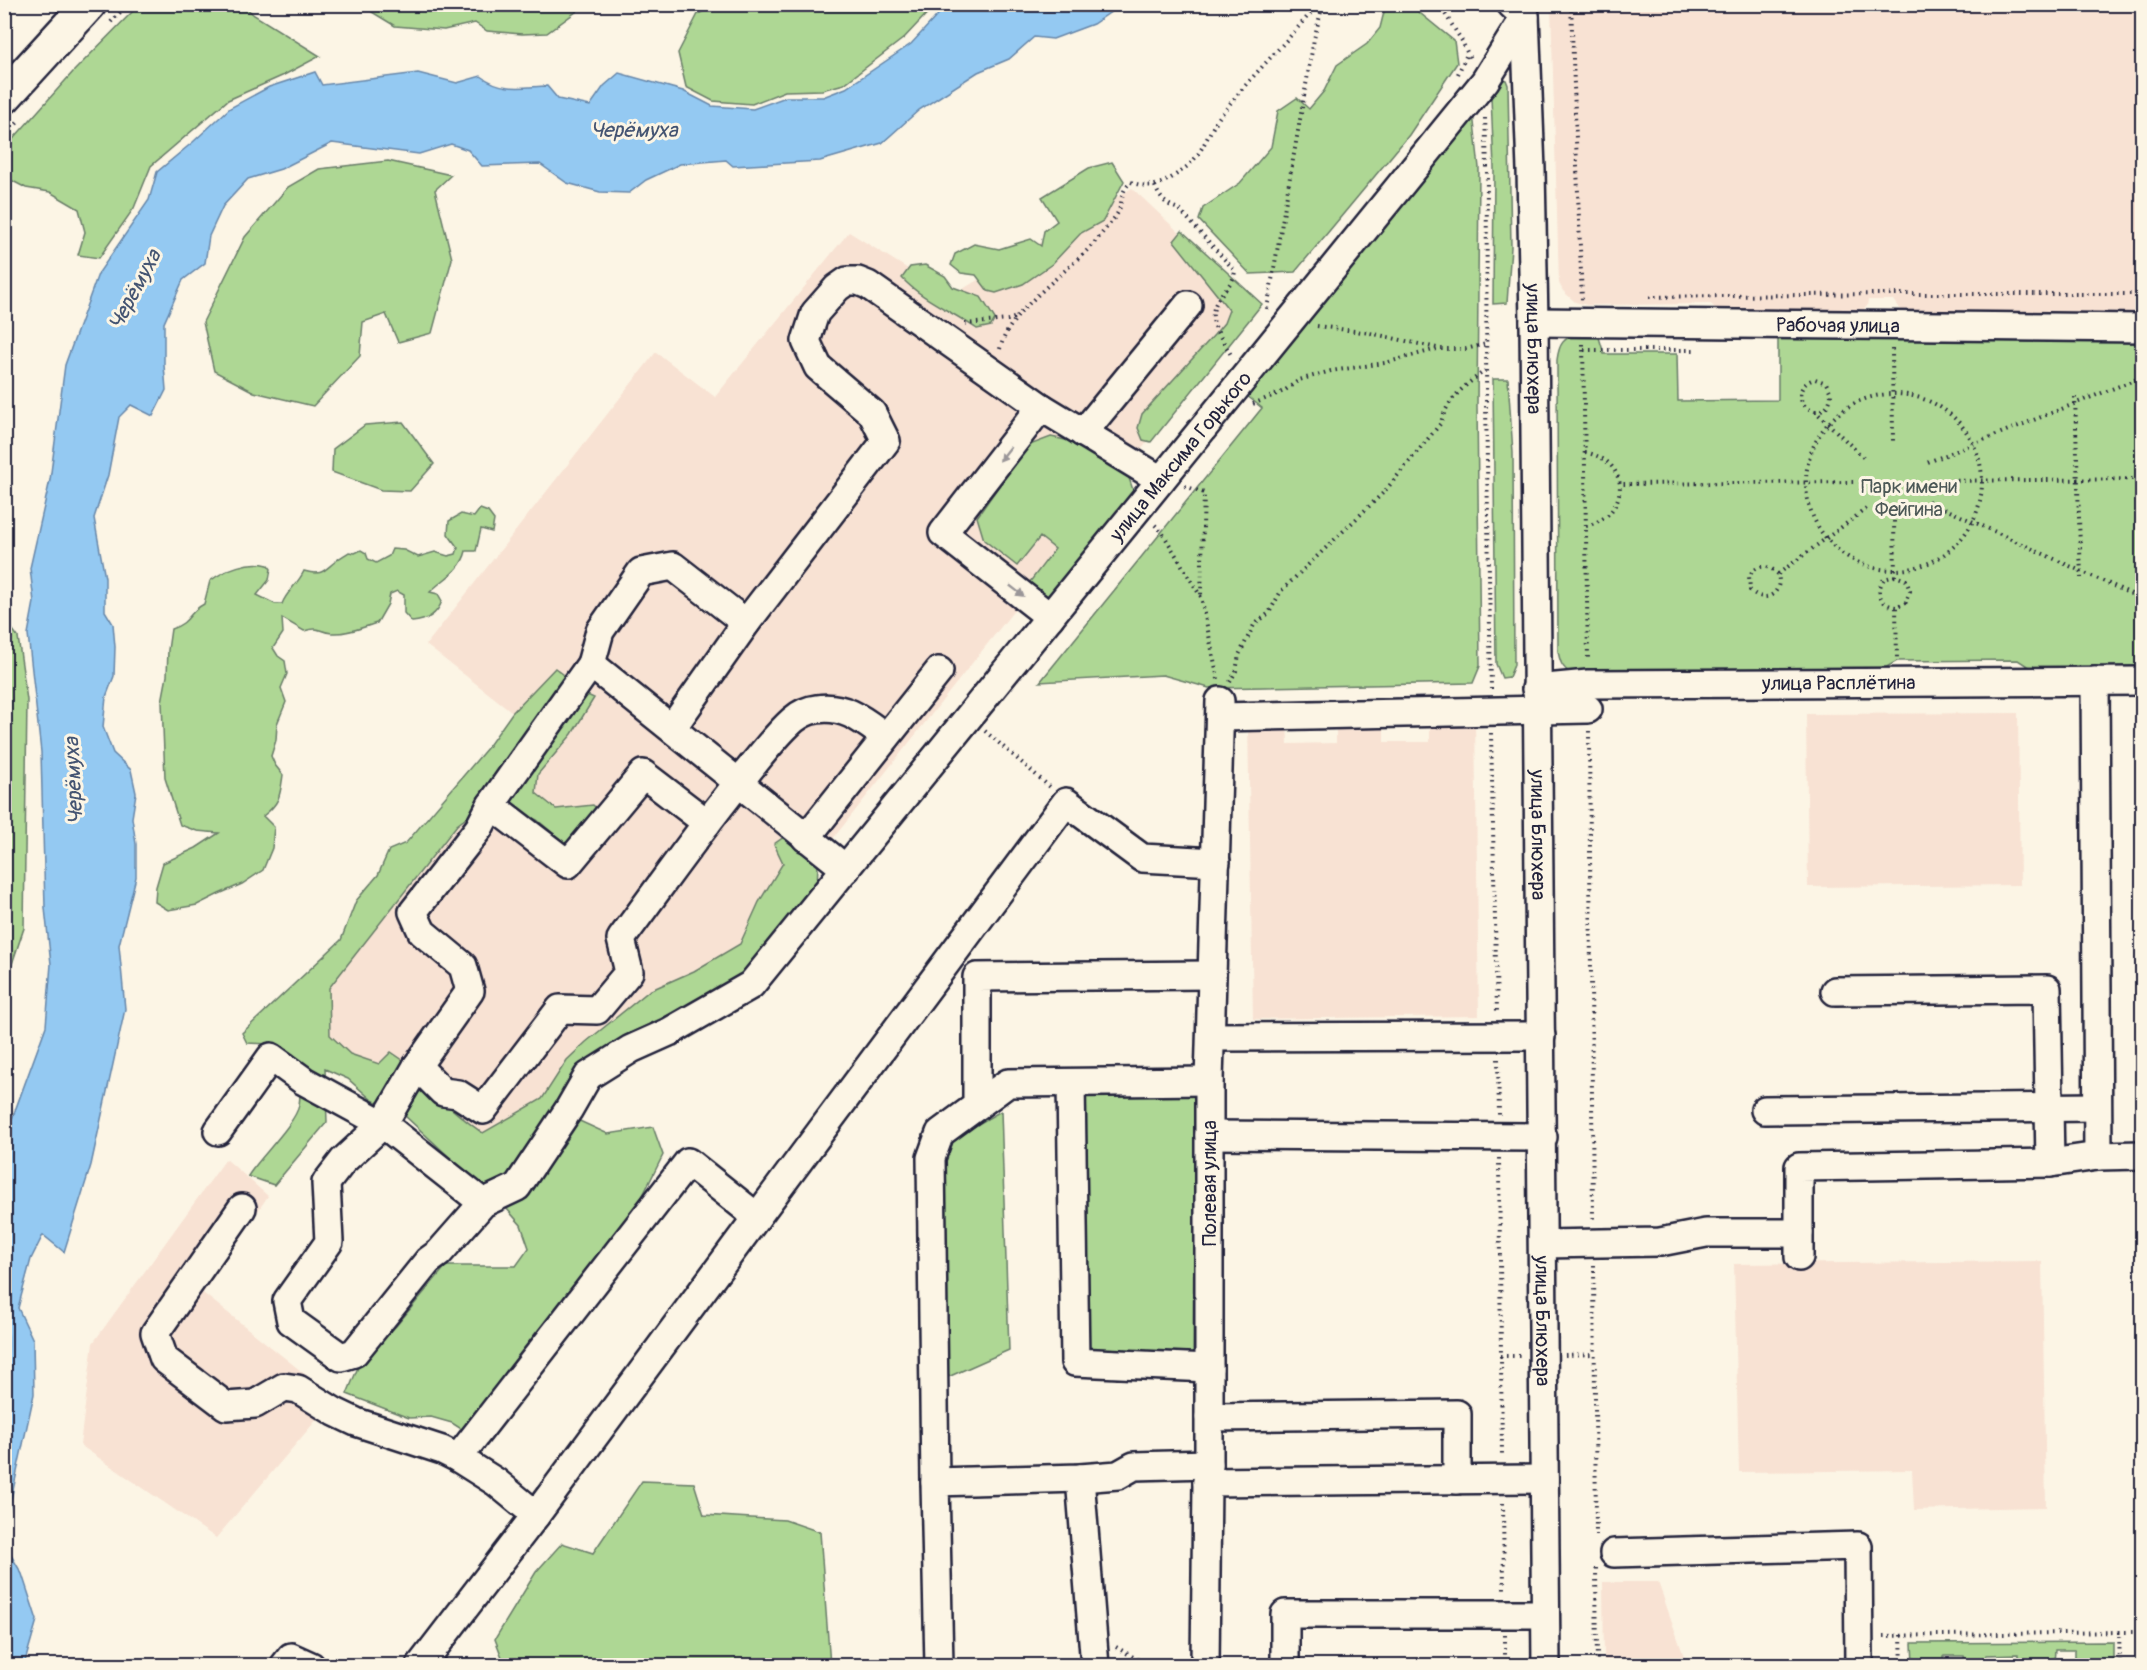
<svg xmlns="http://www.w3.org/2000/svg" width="2147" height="1670" font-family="Pangolin,sans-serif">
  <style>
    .built { fill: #f8e2d3 }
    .green { fill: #aed794; stroke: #687c68; stroke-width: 1.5 }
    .water { fill: #94c9f2; stroke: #6686a9; stroke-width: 1.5 }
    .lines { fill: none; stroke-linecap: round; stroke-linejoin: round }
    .minor-casing { stroke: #22223b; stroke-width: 32 }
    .major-casing { stroke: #22223b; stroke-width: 38 }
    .path { stroke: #22223b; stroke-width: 4; stroke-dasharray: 1.5 4.5; stroke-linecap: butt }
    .minor { stroke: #fcf5e5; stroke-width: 27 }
    .major { stroke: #fcf5e5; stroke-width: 33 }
    .oneway { fill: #9a9698 }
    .labels { text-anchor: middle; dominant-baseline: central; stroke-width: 6; stroke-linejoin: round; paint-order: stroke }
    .street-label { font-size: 20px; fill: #22223b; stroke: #fcf5e5 }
    .park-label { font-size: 20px; fill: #4c5856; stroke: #fcf5e5 }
    .water-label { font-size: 21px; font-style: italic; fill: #445472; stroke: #fcf5e5 }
  </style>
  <rect width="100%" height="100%" fill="#fcf5e5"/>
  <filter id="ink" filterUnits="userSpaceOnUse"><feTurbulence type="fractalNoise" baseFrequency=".0167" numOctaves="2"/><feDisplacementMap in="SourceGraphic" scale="12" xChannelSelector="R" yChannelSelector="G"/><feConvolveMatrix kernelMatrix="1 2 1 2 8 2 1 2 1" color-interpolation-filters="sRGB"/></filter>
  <g filter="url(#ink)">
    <path class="built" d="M 1551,5 L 2142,5 L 2142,314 L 1911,316 L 1898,307 L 1893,300 L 1868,300 L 1867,306 L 1860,314 L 1718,311 L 1711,304 L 1587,305 L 1575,302 L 1563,291 L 1559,283 Z
      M 1132,188 L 1257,306 L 1229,339 L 717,985 L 615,1029 L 488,1166 L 289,1011 L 524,721 L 426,645 L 656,352 L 715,397 L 849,232 L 951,296 Z
      M 2018,713 L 2020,885 L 1808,887 L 1806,714 Z
      M 1430,717 L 1475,717 L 1479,1016 L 1253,1019 L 1248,721 L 1287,720 L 1288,744 L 1336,743 L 1336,719 L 1384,718 L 1384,742 L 1430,742 Z
      M 226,1159 L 268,1196 L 203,1293 L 335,1398 L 216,1538 L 80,1445 L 93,1343 Z
      M 2042,1261 L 2046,1507 L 1914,1510 L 1912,1470 L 1739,1472 L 1734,1264 Z
      M 1603,1582 L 1658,1582 L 1687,1665 L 1604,1665 Z"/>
    <path class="green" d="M 139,5 L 243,5 L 254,15 L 320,56 L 282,76 L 228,100 L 151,166 L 134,208 L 99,258 L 78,255 L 85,232 L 79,209 L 50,192 L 26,188 L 5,177 L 5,148 L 73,72 Z
      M 372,5 L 577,4 L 577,11 L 547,33 L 522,34 L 487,31 L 475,23 L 444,30 L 395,26 L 372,12 Z
      M 716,5 L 716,4 L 935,5 L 904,38 L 844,84 L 822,90 L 785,91 L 752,104 L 713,101 L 686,87 L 678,53 L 698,14 Z
      M 1389,5 L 1410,5 L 1454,41 L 1457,63 L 1409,135 L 1295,272 L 1250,274 L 1199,220 L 1203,208 L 1240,183 L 1271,147 L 1278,111 L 1297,98 L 1309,109 L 1324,91 L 1337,65 L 1367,44 L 1380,28 L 1384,12 Z
      M 1501,79 L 1506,80 L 1508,85 L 1511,247 L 1507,303 L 1493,304 L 1494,168 L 1491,97 L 1492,86 Z
      M 1473,113 L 1479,168 L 1477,406 L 1480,666 L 1473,683 L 1209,688 L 1163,675 L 1040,682 L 1262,408 L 1246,395 Z
      M 388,161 L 451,175 L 435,190 L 452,259 L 432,333 L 398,342 L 386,314 L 363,322 L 360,356 L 313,406 L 254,392 L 214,371 L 203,322 L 245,237 L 288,187 L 319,169 Z
      M 1112,162 L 1124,181 L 1103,221 L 1081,233 L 1052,264 L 1023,284 L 996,293 L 988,291 L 976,275 L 961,273 L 951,265 L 955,254 L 974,244 L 999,249 L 1031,239 L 1041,246 L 1044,231 L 1057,221 L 1042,197 L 1089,168 Z
      M 1182,231 L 1262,304 L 1151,442 L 1143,440 L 1138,428 L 1142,414 L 1214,335 L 1224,323 L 1229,310 L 1174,241 Z
      M 925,265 L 945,276 L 953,287 L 981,297 L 995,319 L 991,326 L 977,329 C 953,312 921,299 902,278 L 910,267 Z
      M 1580,334 L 1598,334 L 1604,354 L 1677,354 L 1678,401 L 1778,400 L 1778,334 L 2142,336 L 2142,671 L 2035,671 L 2018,660 L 1897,661 L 1878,672 L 1571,673 C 1562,668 1560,662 1558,651 L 1557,360 C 1559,344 1563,337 1580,334 Z
      M 1493,379 L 1508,379 L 1513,453 L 1514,665 L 1509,677 L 1502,678 L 1496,664 Z
      M 403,422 L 434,464 L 410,491 L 381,490 L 332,472 L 333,449 L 365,425 Z
      M 1051,437 L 1080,443 L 1128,475 L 1134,493 L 1050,599 L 1029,583 L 1055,549 L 1040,537 L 1017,566 L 984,540 L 977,517 L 1027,446 Z
      M 480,509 L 488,512 L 494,520 L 492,532 L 481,529 L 476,551 L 466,551 C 462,570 443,579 430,592 L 438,594 L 442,601 C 437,615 426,621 412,622 L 404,613 L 404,595 L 397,591 L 390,594 L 388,604 L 377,623 C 363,627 347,634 332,633 C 318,632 321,626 304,631 L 282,618 L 283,633 L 273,648 L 278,656 L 285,661 L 287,674 L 281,688 L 286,702 L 277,724 L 276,740 L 271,756 L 275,765 L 283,775 C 280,796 280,803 263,816 L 274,827 L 272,848 L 263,870 L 242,884 L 219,894 L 197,905 L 168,910 L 155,902 L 156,887 L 163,863 L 196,848 L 219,833 L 197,831 L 180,825 L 165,778 L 162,702 L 167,676 L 168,650 L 171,629 C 192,622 187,613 204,604 L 210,581 C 226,569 248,560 268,565 L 271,569 L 269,580 L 257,595 L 275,604 L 282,604 C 287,591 298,584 304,571 C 323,576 323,571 336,561 C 340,557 345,555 349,552 L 355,553 L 361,550 L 366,553 L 368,559 L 376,563 L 389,556 L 392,549 L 404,550 L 418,557 L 435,552 L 448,556 L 456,554 L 458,548 L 448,534 L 449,521 L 461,514 L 474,517 Z
      M 5,619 L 18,637 L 27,700 L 24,928 L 5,985 Z
      M 555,668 L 568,678 L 484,804 L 457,825 L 329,988 L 330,1035 L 350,1054 L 379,1064 L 391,1052 L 410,1065 L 386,1106 L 372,1100 L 348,1079 L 325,1069 L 327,1122 L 274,1185 L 248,1176 C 259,1158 296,1123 299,1105 C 302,1087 297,1071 293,1054 L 270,1044 L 247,1043 L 242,1033 L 341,940 L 356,901 L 378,875 L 389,850 L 406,843 L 488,747 L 512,713 Z
      M 585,694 L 594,698 L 572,734 L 538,774 L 536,793 L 556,809 L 593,805 L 601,813 L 571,848 L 537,820 L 510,808 L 518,778 Z
      M 784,837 L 818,863 L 817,889 L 735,984 L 626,1035 L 570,1081 L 562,1113 L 608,1134 L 653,1127 L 663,1155 L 628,1225 L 466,1432 L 452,1423 L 431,1417 L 409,1418 L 347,1394 L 361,1360 L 396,1326 L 446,1266 L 516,1266 L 529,1248 L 521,1225 L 492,1192 L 473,1179 L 403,1114 L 419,1088 C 441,1096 462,1120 483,1133 L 542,1099 L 567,1060 L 586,1042 L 649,991 L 694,971 L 740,944 L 759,902 L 783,863 L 774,844 Z
      M 1195,1091 L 1193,1359 L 1086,1352 L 1084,1096 Z
      M 1001,1111 L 1009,1350 L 939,1381 L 942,1157 L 957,1136 Z
      M 642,1481 L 694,1483 L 704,1515 L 785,1520 L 820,1532 L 830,1665 L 505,1665 L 495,1639 L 536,1572 L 562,1543 L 593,1553 Z
      M 2113,1642 L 2113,1662 L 2075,1663 L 2075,1650 L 2055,1650 L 2054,1663 L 2018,1663 L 2018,1654 L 1986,1655 L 1986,1664 L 1965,1664 L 1964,1656 L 1944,1656 L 1944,1664 L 1913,1664 L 1912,1643 Z"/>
    <path class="water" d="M 947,5 L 1121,5 L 1093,24 L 1053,39 L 1034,37 L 1009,59 L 978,72 L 919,110 L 882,143 L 820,161 L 733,166 L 726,160 L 680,164 L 646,180 L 629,193 L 600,192 L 567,183 L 540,164 L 482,166 L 468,150 L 451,144 L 419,154 L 332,143 L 281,169 L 248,179 L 223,206 L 209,236 L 205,263 L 183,280 L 164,323 L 164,365 L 166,390 L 153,416 L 131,405 L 119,417 L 108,475 L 94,518 L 105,578 L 105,611 L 113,624 L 115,647 L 114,676 L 106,697 L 103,727 L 113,753 L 131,770 L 136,793 L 132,818 L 136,844 L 136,877 L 119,945 L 125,1009 L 91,1165 L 64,1252 L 43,1235 L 31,1259 L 18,1308 L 33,1340 L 34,1394 L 5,1527 L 5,1372 C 8,1354 11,1338 4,1320 L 5,1138 L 46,1026 L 51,964 L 45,908 L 41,752 L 28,634 L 34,602 L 30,568 L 50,480 L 65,365 L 98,274 L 149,200 L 157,172 L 193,142 L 230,108 L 269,87 L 315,72 L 322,85 L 418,73 L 457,83 L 481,76 C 503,92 521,87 547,86 L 558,99 L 590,106 L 604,86 L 619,73 L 683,91 L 712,106 L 753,109 L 786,97 L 823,97 L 846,88 L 911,44 Z
      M 5,1545 L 22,1574 L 37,1620 L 24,1665 L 5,1665 Z"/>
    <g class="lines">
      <g class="minor-casing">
        <g id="minor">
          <path id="s1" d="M 1525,15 L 1531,170 L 1534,322 L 1546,1666"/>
          <path id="s2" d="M 1534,322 L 2142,328"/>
          <path d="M 1041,407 L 943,533 L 1050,617"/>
          <path d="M 1083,433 L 1188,305"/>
          <path d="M 591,664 L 600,631 L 641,572 L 673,566 L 746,623"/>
          <path d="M 2095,681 L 2098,1156"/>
          <path id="s3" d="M 1536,689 L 1588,684 L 2142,681"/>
          <path d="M 1220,717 L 1588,709"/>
          <path d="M 672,728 L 746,623 L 886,441 L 872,413 L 818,367 L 806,341 L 815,313 L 837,288 L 847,281 L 858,281 L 868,285 L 1041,407 L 1161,480"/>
          <path d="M 491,805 L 568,864 L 643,774 L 707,823"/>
          <path d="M 806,838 L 939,671"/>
          <path d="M 1835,991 L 2047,989 L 2050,1163"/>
          <path d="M 1211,1037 L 1541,1036"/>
          <path d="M 417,1066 L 443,1092 L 458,1094 L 483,1110 L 560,1009 L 597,1010 L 629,972 L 621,939 C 663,883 703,825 748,771 C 762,754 776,735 793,720 C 800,714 808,710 817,709 C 845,704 865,722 886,737"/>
          <path d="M 1071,1083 L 1075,1362 L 1209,1368"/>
          <path d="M 977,1106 L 977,977 L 1212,975"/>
          <path d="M 1765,1110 L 2097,1107"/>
          <path id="s4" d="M 218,1131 L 271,1057 L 304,1081 L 383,1124 L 343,1161 L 326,1183 L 329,1242 L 287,1301 L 291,1321 L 341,1357 L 354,1353 L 428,1261 L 439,1253 L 483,1203 L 517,1187 L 569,1109 L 588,1076 L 631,1049 L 669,1032 L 751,985 L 1485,81 L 1525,17 L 1511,4"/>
          <path d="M 1209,1135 L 1543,1137"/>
          <path d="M 483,1203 L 383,1124 L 417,1066 L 470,991 L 463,966 L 422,932 L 413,912 L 479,828 L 491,805 L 591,664 L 846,869"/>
          <path d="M 242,1208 L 155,1333 L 164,1359 L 226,1406 L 255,1404 L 284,1387 L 298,1389 L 335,1412 L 356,1422 L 442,1450 L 458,1458 L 496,1482 L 536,1515"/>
          <path d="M 757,1217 L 1066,802 L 1142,858 L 1216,862"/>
          <path d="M 1543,1244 L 1660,1242 L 1706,1233 L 1799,1233"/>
          <path d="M 1799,1257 L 1799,1167 L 2050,1163 L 2098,1156 L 2142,1155"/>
          <path d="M 1209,1417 L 1457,1414 L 1457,1480"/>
          <path d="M 1080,1478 L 1095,1666"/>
          <path d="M 935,1482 L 931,1158 L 940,1133 L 1008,1083 L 1209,1081"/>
          <path d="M 1207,1482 L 1544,1479"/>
          <path d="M 1614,1553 L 1858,1546 L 1859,1666"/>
          <path d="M 284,1666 L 291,1657 L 311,1666"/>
          <path d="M 420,1666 L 536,1515 L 757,1217 L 688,1162 L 458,1458"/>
          <path d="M 939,1666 L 935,1482 L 1080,1478 L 1118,1475 L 1134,1466 L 1209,1464"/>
          <path d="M 1205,1666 L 1207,1482 L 1209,1464 L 1209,1081 L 1220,701"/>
          <path d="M 1285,1666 L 1285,1614 L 1545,1614"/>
        </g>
      </g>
      <g class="major-casing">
        <path id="major" d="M 4,97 L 89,4"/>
      </g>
      <path class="path" d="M 1439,4 L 1462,41 L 1471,61
        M 1571,4 L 1582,301
        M 111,22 L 128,4
        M 1458,74 L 1467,54
        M 1485,118 L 1487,165 L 1486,405 L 1491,689
        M 4,137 L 20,120
        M 1155,186 C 1160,199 1166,205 1179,209 L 1235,271 C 1234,280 1230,284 1224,291 C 1202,318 1217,329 1231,355
        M 1649,297 L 1880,294 L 2142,294
        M 1267,309 L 1314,39 L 1323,4
        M 965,324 L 1008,320 L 1016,317
        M 1317,326 L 1370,333 L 1437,348
        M 1583,344 L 1588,660
        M 1000,349 C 1010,307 1073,270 1100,236 C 1105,229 1112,222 1117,214 C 1124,202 1119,192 1131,182 C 1153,191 1167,182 1185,168 C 1203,155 1208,131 1221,115 C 1251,76 1287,42 1318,4
        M 1892,349 L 1893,443
        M 1584,350 L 1694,350
        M1806 482a88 88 0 1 1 176 0a88 88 0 1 1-176 0Z
        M 2075,397 L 2081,578
        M 1253,404 L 1284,391 L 1299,380 L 1331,371 L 1385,363 L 1437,349 L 1466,349 L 1486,344
        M 1815,411 C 1826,411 1831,403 1831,393 L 1826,383 L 1815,379 C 1795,384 1796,407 1815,411 L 1864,458
        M 1585,452 C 1604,457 1615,464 1620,484 L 1855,482
        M 1928,462 L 2142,377
        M 1933,481 L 2142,479
        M 1185,486 L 1204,493 L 1201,596
        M 1928,501 L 2142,599
        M 1894,521 L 1895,576 L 1906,580 L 1910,591 L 1906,602 L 1896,607 L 1897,659
        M 1155,525 L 1162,532 L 1201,597 L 1218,679
        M 1586,526 C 1608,520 1620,506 1620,484
        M 1778,574 C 1768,564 1757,564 1749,576 L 1750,590 C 1765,605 1783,594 1778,574 L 1866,509
        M 1895,576 L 1884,579 C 1875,592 1880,605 1896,607
        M 1230,682 L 1236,671 L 1239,655 L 1254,625 L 1269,613 L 1281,591 L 1384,492 L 1441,423 C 1446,400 1466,384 1485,371
        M 985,731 L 1050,787
        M 1589,731 L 1593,1221
        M 1491,733 L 1497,1013
        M 1498,1059 L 1499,1115
        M 1499,1158 L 1502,1457
        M 1594,1265 L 1596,1536
        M 1565,1355 L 1594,1354
        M 1500,1356 L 1522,1356
        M 1503,1503 L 1504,1592
        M 1596,1568 L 1597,1666
        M 2119,1632 L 2142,1632
        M 1505,1635 L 1505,1666
        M 1901,1635 L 1902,1666
        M 1883,1636 L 2119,1632 L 2120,1666
        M 1116,1647 L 1149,1666
        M 2113,1665 L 2120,1665"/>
      <use href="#minor" class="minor"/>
      <use href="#major" class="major"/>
    </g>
    <defs><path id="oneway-solid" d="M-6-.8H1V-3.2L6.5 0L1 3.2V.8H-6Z" transform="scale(1.5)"/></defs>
    <g class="oneway">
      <use href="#oneway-solid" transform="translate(1005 454) rotate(128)"/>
      <use href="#oneway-solid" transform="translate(1017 591) rotate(38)"/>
    </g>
  </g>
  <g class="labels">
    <g class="street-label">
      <text stroke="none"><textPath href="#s2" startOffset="304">Рабочая улица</textPath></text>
      <text stroke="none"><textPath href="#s1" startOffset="334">улица Блюхера</textPath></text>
      <text stroke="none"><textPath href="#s4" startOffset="1767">улица Максима Горького</textPath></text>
      <text stroke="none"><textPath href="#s3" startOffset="303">улица Расплётина</textPath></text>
      <text stroke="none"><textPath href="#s1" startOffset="820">улица Блюхера</textPath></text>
      <text transform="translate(1209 1183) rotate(-90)">Полевая улица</text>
      <text stroke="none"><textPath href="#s1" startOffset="1306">улица Блюхера</textPath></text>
    </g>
    <g class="park-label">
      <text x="1909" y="486">Парк имени<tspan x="1909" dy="23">Фейгина</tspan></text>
    </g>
    <g class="water-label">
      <text x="634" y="130">Черёмуха</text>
      <text transform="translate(135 290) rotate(-62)">Черёмуха</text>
      <text transform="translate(74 781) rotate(-93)">Черёмуха</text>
    </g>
  </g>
  <rect width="2147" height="1670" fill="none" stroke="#fcf5e5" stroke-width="24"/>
  <rect x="12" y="12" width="2123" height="1646" fill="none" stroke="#22223b" stroke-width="2" filter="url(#ink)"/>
</svg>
